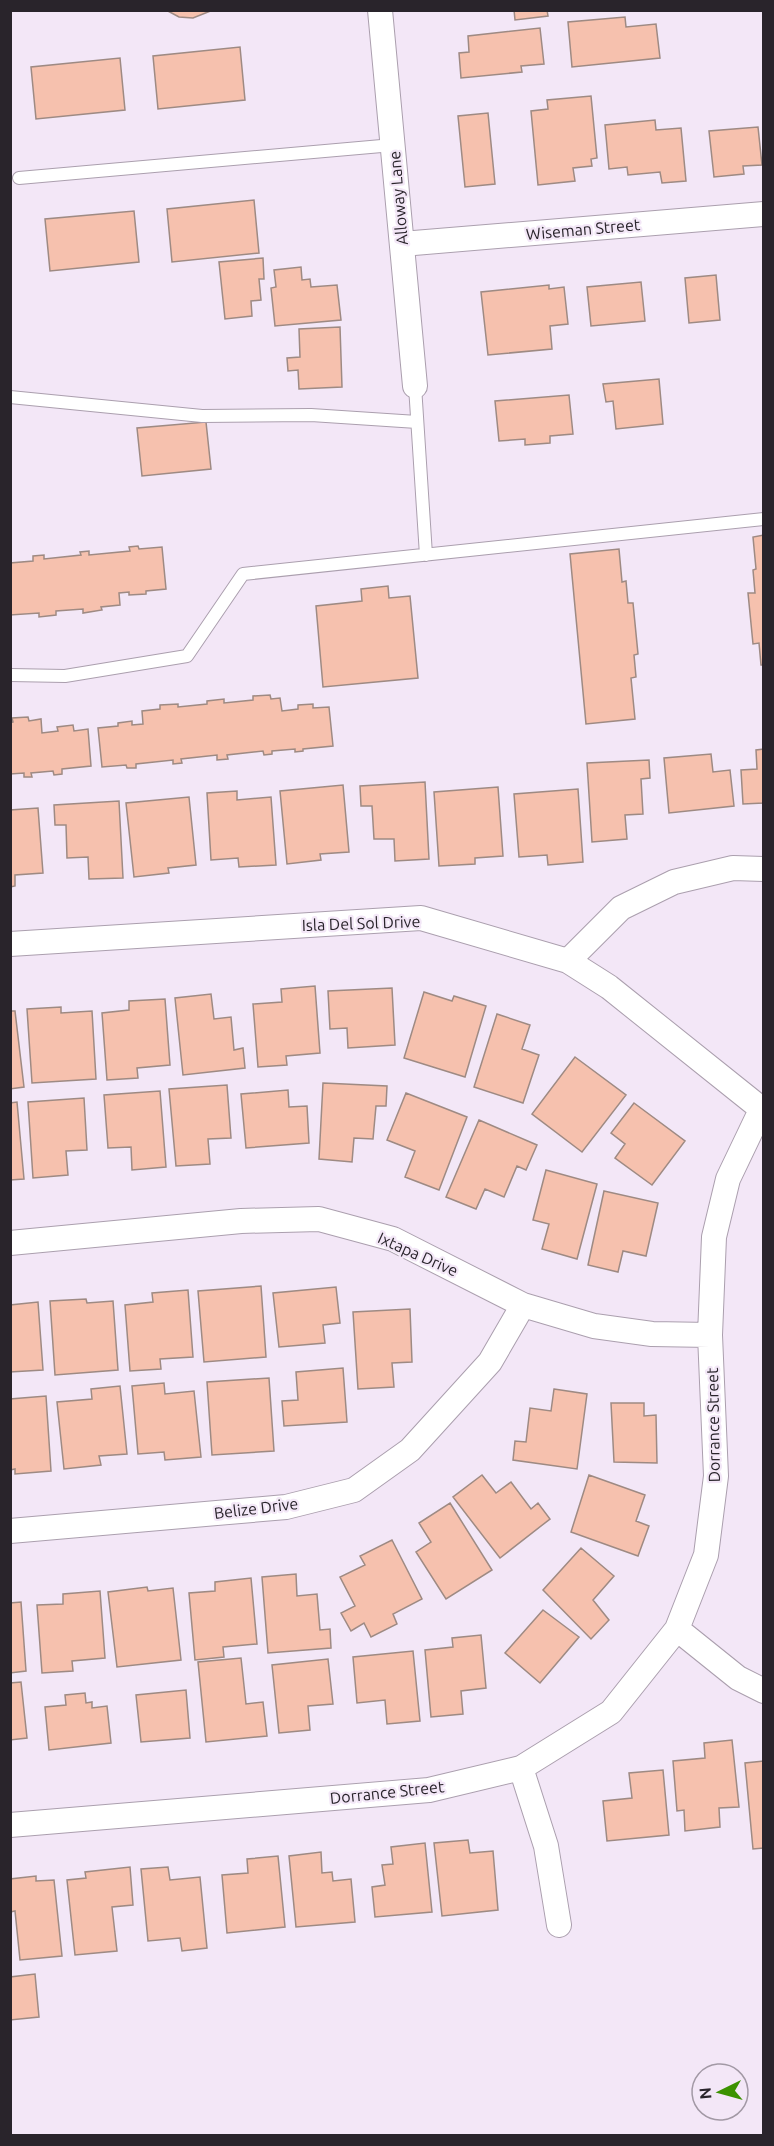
<svg xmlns="http://www.w3.org/2000/svg" width="774" height="2146" font-family="Ubuntu,sans-serif">
  <style>
    .building { fill: #f6c1ae; stroke: #9e8a83; stroke-width: 1.5 }
    .lines { fill: none; stroke-linecap: round; stroke-linejoin: round }
    .service-casing { stroke: #ab9fae; stroke-width: 14 }
    .minor-casing { stroke: #ab9fae; stroke-width: 26 }
    .service { stroke: #fff; stroke-width: 12 }
    .minor { stroke: #fff; stroke-width: 24 }
    .labels { text-anchor: middle; dominant-baseline: central; stroke-width: 4.5; stroke-linejoin: round; paint-order: stroke }
    .street-label { font-size: 16px; fill: #29242b; stroke: #f3e7f7 }
  </style>
  <rect width="100%" height="100%" fill="#f3e7f7"/>
  <path class="building" d="M 213,10 L 193,18 L 179,17 L 166,10 Z
    M 514,10 L 547,10 L 548,16 L 515,20 Z
    M 625,17 L 626,27 L 656,24 L 660,58 L 572,67 L 568,22 Z
    M 540,28 L 544,64 L 521,66 L 522,72 L 461,78 L 459,53 L 469,52 L 468,36 Z
    M 240,47 L 245,100 L 158,109 L 153,56 Z
    M 120,58 L 125,110 L 36,119 L 31,67 Z
    M 591,96 L 597,158 L 591,159 L 592,166 L 573,168 L 575,181 L 538,185 L 531,111 L 548,109 L 547,100 Z
    M 488,113 L 495,184 L 465,187 L 458,116 Z
    M 655,120 L 656,130 L 681,128 L 686,181 L 662,183 L 660,172 L 628,175 L 627,167 L 609,169 L 605,125 Z
    M 758,127 L 762,165 L 743,166 L 744,174 L 714,177 L 709,131 Z
    M 254,200 L 259,253 L 172,262 L 167,209 Z
    M 134,211 L 139,262 L 50,271 L 45,219 Z
    M 263,258 L 264,279 L 259,279 L 261,300 L 251,301 L 252,316 L 225,319 L 219,262 Z
    M 301,267 L 302,280 L 310,279 L 311,287 L 337,285 L 341,320 L 275,326 L 271,288 L 276,287 L 274,270 Z
    M 716,275 L 720,320 L 689,323 L 685,278 Z
    M 641,282 L 645,321 L 591,326 L 587,287 Z
    M 549,285 L 549,289 L 564,287 L 568,324 L 550,326 L 552,349 L 488,355 L 481,292 Z
    M 340,327 L 342,387 L 299,389 L 298,370 L 288,371 L 287,358 L 300,357 L 299,329 Z
    M 659,379 L 663,424 L 616,429 L 613,401 L 606,402 L 603,384 Z
    M 569,395 L 573,434 L 550,436 L 550,443 L 525,445 L 525,439 L 499,441 L 495,401 Z
    M 206,422 L 211,469 L 142,476 L 137,428 Z
    M 764,535 L 764,665 L 761,665 L 759,643 L 753,644 L 748,593 L 755,593 L 753,570 L 756,569 L 753,537 Z
    M 138,546 L 139,549 L 162,547 L 166,589 L 146,591 L 146,594 L 129,595 L 129,592 L 119,593 L 120,605 L 101,607 L 102,610 L 83,613 L 83,609 L 56,611 L 56,615 L 39,617 L 39,613 L 10,615 L 10,563 L 33,561 L 33,556 L 44,555 L 44,559 L 81,555 L 80,552 L 89,551 L 89,555 L 130,551 L 129,547 Z
    M 619,549 L 622,582 L 626,581 L 628,603 L 633,603 L 638,654 L 634,655 L 636,677 L 631,678 L 635,719 L 586,724 L 570,554 Z
    M 388,586 L 389,598 L 410,596 L 418,678 L 323,687 L 316,606 L 362,601 L 361,589 Z
    M 270,695 L 271,699 L 280,698 L 282,711 L 298,709 L 298,705 L 313,704 L 313,708 L 329,707 L 333,746 L 303,749 L 303,751 L 295,752 L 295,749 L 272,751 L 272,754 L 264,755 L 263,751 L 227,755 L 228,759 L 217,760 L 217,755 L 181,759 L 182,763 L 173,764 L 173,760 L 136,764 L 136,768 L 127,768 L 126,765 L 102,767 L 98,728 L 118,726 L 118,723 L 132,721 L 132,725 L 143,724 L 142,711 L 160,709 L 160,705 L 178,704 L 178,707 L 207,704 L 207,701 L 224,699 L 224,703 L 253,700 L 253,696 Z
    M 28,717 L 29,721 L 41,719 L 42,733 L 58,731 L 57,727 L 73,725 L 74,731 L 88,729 L 91,766 L 62,769 L 62,774 L 54,775 L 53,771 L 31,773 L 32,777 L 24,777 L 24,773 L 10,774 L 10,723 L 13,722 L 12,718 Z
    M 764,749 L 764,803 L 743,804 L 741,770 L 757,769 L 756,750 Z
    M 711,754 L 713,772 L 730,770 L 734,806 L 669,813 L 664,758 Z
    M 649,760 L 650,778 L 641,779 L 643,814 L 625,815 L 627,839 L 592,842 L 587,763 Z
    M 425,782 L 429,859 L 395,861 L 394,839 L 374,839 L 372,806 L 361,806 L 360,786 Z
    M 343,785 L 349,852 L 320,854 L 321,860 L 287,864 L 280,791 Z
    M 498,787 L 503,856 L 475,858 L 475,864 L 439,866 L 434,792 Z
    M 578,789 L 583,862 L 548,865 L 547,855 L 519,857 L 514,794 Z
    M 237,791 L 237,800 L 271,797 L 276,865 L 239,867 L 238,858 L 211,860 L 207,793 Z
    M 189,797 L 196,865 L 168,868 L 169,873 L 134,877 L 126,803 Z
    M 119,801 L 123,878 L 89,879 L 88,857 L 67,858 L 66,825 L 55,825 L 54,805 Z
    M 38,808 L 43,873 L 15,875 L 15,886 L 10,887 L 10,810 Z
    M 315,986 L 320,1053 L 286,1056 L 287,1065 L 258,1067 L 253,1004 L 282,1002 L 281,989 Z
    M 392,988 L 395,1045 L 348,1048 L 347,1028 L 330,1029 L 328,991 Z
    M 424,992 L 452,1001 L 454,996 L 486,1006 L 465,1077 L 404,1058 Z
    M 211,994 L 214,1019 L 231,1017 L 234,1050 L 243,1048 L 245,1068 L 183,1075 L 175,998 Z
    M 165,999 L 170,1065 L 137,1068 L 138,1078 L 107,1080 L 102,1013 L 129,1010 L 129,1001 Z
    M 61,1007 L 61,1013 L 92,1011 L 96,1079 L 32,1083 L 27,1009 Z
    M 10,1011 L 15,1011 L 24,1087 L 10,1089 Z
    M 497,1014 L 530,1025 L 522,1049 L 539,1055 L 523,1103 L 474,1087 Z
    M 575,1057 L 626,1095 L 582,1152 L 532,1114 Z
    M 323,1083 L 387,1086 L 386,1106 L 376,1106 L 373,1139 L 354,1138 L 352,1162 L 319,1159 Z
    M 227,1085 L 231,1138 L 208,1139 L 210,1164 L 176,1166 L 169,1089 Z
    M 288,1090 L 289,1107 L 307,1106 L 309,1143 L 246,1148 L 241,1094 Z
    M 160,1091 L 166,1167 L 132,1170 L 131,1147 L 108,1148 L 104,1095 Z
    M 406,1093 L 467,1117 L 439,1190 L 405,1177 L 415,1151 L 387,1140 Z
    M 84,1098 L 87,1150 L 66,1151 L 68,1175 L 33,1178 L 28,1102 Z
    M 17,1102 L 24,1179 L 10,1180 L 10,1103 Z
    M 634,1103 L 685,1141 L 652,1185 L 615,1158 L 625,1144 L 611,1133 Z
    M 479,1120 L 537,1145 L 526,1170 L 517,1166 L 504,1197 L 485,1189 L 476,1209 L 446,1197 Z
    M 546,1170 L 597,1184 L 577,1259 L 542,1249 L 549,1224 L 533,1220 Z
    M 604,1191 L 658,1203 L 646,1256 L 623,1251 L 618,1272 L 588,1265 Z
    M 261,1286 L 266,1357 L 204,1362 L 198,1291 Z
    M 336,1287 L 340,1323 L 323,1325 L 325,1343 L 279,1347 L 273,1293 Z
    M 188,1290 L 193,1357 L 160,1359 L 161,1369 L 130,1371 L 125,1305 L 153,1302 L 152,1293 Z
    M 86,1299 L 87,1303 L 113,1301 L 118,1370 L 55,1375 L 50,1301 Z
    M 38,1302 L 43,1370 L 10,1372 L 10,1305 Z
    M 410,1309 L 412,1362 L 392,1363 L 394,1387 L 358,1389 L 353,1312 Z
    M 343,1368 L 347,1422 L 284,1426 L 282,1401 L 298,1400 L 296,1372 Z
    M 269,1378 L 274,1451 L 212,1455 L 207,1382 Z
    M 164,1383 L 165,1394 L 194,1391 L 201,1457 L 165,1460 L 164,1452 L 138,1454 L 132,1386 Z
    M 120,1386 L 127,1454 L 99,1456 L 101,1465 L 64,1469 L 57,1402 L 92,1399 L 91,1389 Z
    M 554,1389 L 587,1394 L 577,1469 L 513,1460 L 515,1441 L 526,1442 L 530,1408 L 551,1411 Z
    M 46,1396 L 51,1471 L 15,1474 L 15,1469 L 10,1470 L 10,1399 Z
    M 611,1403 L 644,1403 L 644,1416 L 656,1415 L 657,1463 L 614,1462 Z
    M 482,1475 L 496,1493 L 511,1482 L 531,1509 L 538,1503 L 550,1519 L 500,1558 L 453,1497 Z
    M 589,1475 L 645,1495 L 636,1521 L 649,1526 L 638,1556 L 571,1532 Z
    M 450,1503 L 492,1570 L 446,1599 L 416,1552 L 431,1542 L 419,1523 Z
    M 392,1540 L 422,1599 L 393,1614 L 397,1624 L 371,1637 L 364,1623 L 351,1631 L 341,1613 L 355,1606 L 340,1577 L 365,1565 L 360,1556 Z
    M 581,1548 L 614,1576 L 593,1600 L 609,1620 L 591,1639 L 543,1590 Z
    M 296,1574 L 297,1596 L 317,1594 L 320,1630 L 330,1629 L 331,1648 L 268,1653 L 262,1577 Z
    M 251,1578 L 257,1644 L 223,1647 L 224,1657 L 195,1660 L 189,1593 L 215,1591 L 215,1582 Z
    M 147,1587 L 148,1591 L 173,1588 L 181,1660 L 117,1667 L 108,1592 Z
    M 100,1591 L 105,1658 L 72,1661 L 73,1671 L 42,1673 L 37,1605 L 63,1604 L 63,1594 Z
    M 21,1602 L 26,1671 L 10,1673 L 10,1603 Z
    M 543,1610 L 579,1637 L 540,1683 L 505,1653 Z
    M 481,1635 L 486,1688 L 461,1691 L 463,1714 L 431,1717 L 425,1650 L 453,1647 L 452,1638 Z
    M 413,1651 L 420,1721 L 387,1724 L 385,1700 L 357,1703 L 353,1657 Z
    M 241,1658 L 246,1704 L 263,1702 L 267,1736 L 206,1742 L 198,1662 Z
    M 328,1659 L 333,1704 L 308,1706 L 310,1730 L 279,1733 L 272,1665 Z
    M 21,1682 L 27,1738 L 10,1740 L 10,1683 Z
    M 186,1690 L 190,1738 L 141,1742 L 136,1695 Z
    M 85,1693 L 86,1703 L 92,1702 L 92,1708 L 107,1706 L 111,1743 L 49,1750 L 45,1707 L 66,1705 L 65,1695 Z
    M 732,1740 L 739,1807 L 719,1808 L 720,1827 L 685,1831 L 684,1810 L 677,1811 L 673,1761 L 705,1758 L 704,1743 Z
    M 764,1761 L 764,1848 L 753,1849 L 745,1763 Z
    M 663,1770 L 669,1835 L 607,1841 L 603,1801 L 632,1798 L 629,1773 Z
    M 468,1840 L 470,1853 L 493,1851 L 498,1910 L 442,1916 L 434,1843 Z
    M 425,1843 L 432,1912 L 375,1917 L 372,1887 L 385,1885 L 382,1865 L 393,1864 L 391,1847 Z
    M 321,1852 L 322,1873 L 332,1872 L 333,1881 L 351,1879 L 355,1922 L 296,1927 L 289,1856 Z
    M 278,1856 L 285,1927 L 227,1933 L 222,1875 L 248,1873 L 247,1859 Z
    M 130,1867 L 133,1905 L 112,1907 L 117,1951 L 75,1955 L 67,1880 L 86,1878 L 85,1872 Z
    M 168,1867 L 170,1880 L 200,1877 L 207,1948 L 182,1951 L 180,1938 L 148,1941 L 141,1869 Z
    M 36,1876 L 36,1881 L 54,1880 L 62,1956 L 20,1960 L 15,1911 L 10,1912 L 10,1879 Z
    M 35,1974 L 39,2017 L 10,2020 L 10,1977 Z"/>
  <g class="lines">
    <g class="service-casing">
      <path id="service" d="M 19,178 L 393,145
        M 415,386 L 426,555
        M 10,397 L 202,416 L 311,415 L 417,422
        M 10,675 L 65,676 L 187,656 L 243,574 L 764,519"/>
    </g>
    <g class="minor-casing">
      <path id="minor" d="M 380,10 L 415,386
        M 402,244 L 764,214
        M 10,944 L 421,918 L 568,961 L 609,987 L 764,1111
        M 568,961 L 621,908 L 674,882 L 733,868 L 764,869
        M 10,1243 L 241,1221 L 319,1219 L 393,1239 L 523,1305 L 594,1326 L 652,1334 L 710,1335
        M 10,1531 L 286,1507 L 354,1490 L 410,1450 L 490,1362 L 523,1305
        M 677,1629 L 738,1678 L 764,1691
        M 521,1768 L 546,1846 L 559,1925
        M 10,1825 L 429,1790 L 521,1768 L 611,1712 L 677,1629 L 706,1555 L 716,1476 L 710,1335 L 714,1237 L 728,1179 L 761,1110"/>
    </g>
    <use href="#service" class="service"/>
    <use href="#minor" class="minor"/>
  </g>
  <g class="labels">
    <g class="street-label">
      <text transform="translate(398 198) rotate(-95)">Alloway Lane</text>
      <text transform="translate(583 229) rotate(-5)">Wiseman Street</text>
      <text transform="translate(361 923) rotate(-2)">Isla Del Sol Drive</text>
      <text transform="translate(418 1254) rotate(24)">Ixtapa Drive</text>
      <text transform="translate(713 1425) rotate(-91)">Dorrance Street</text>
      <text transform="translate(256 1508) rotate(-7)">Belize Drive</text>
      <text transform="translate(387 1792) rotate(-6)">Dorrance Street</text>
    </g>
  </g>
  <rect width="774" height="2146" fill="none" stroke="#29242b" stroke-width="24"/>
  <g transform="translate(720 2092) rotate(265)"><circle r="28" fill="#f3e7f7" stroke="#a299a5" stroke-width="1.5"/>
  <path d="M0-4.5L10 22L0 15L-10 22Z" fill="#3b9200"/>
  <text y="-9" font-size="16" font-weight="bold" text-anchor="middle" fill="#29242b">N</text>
  </g>
</svg>
